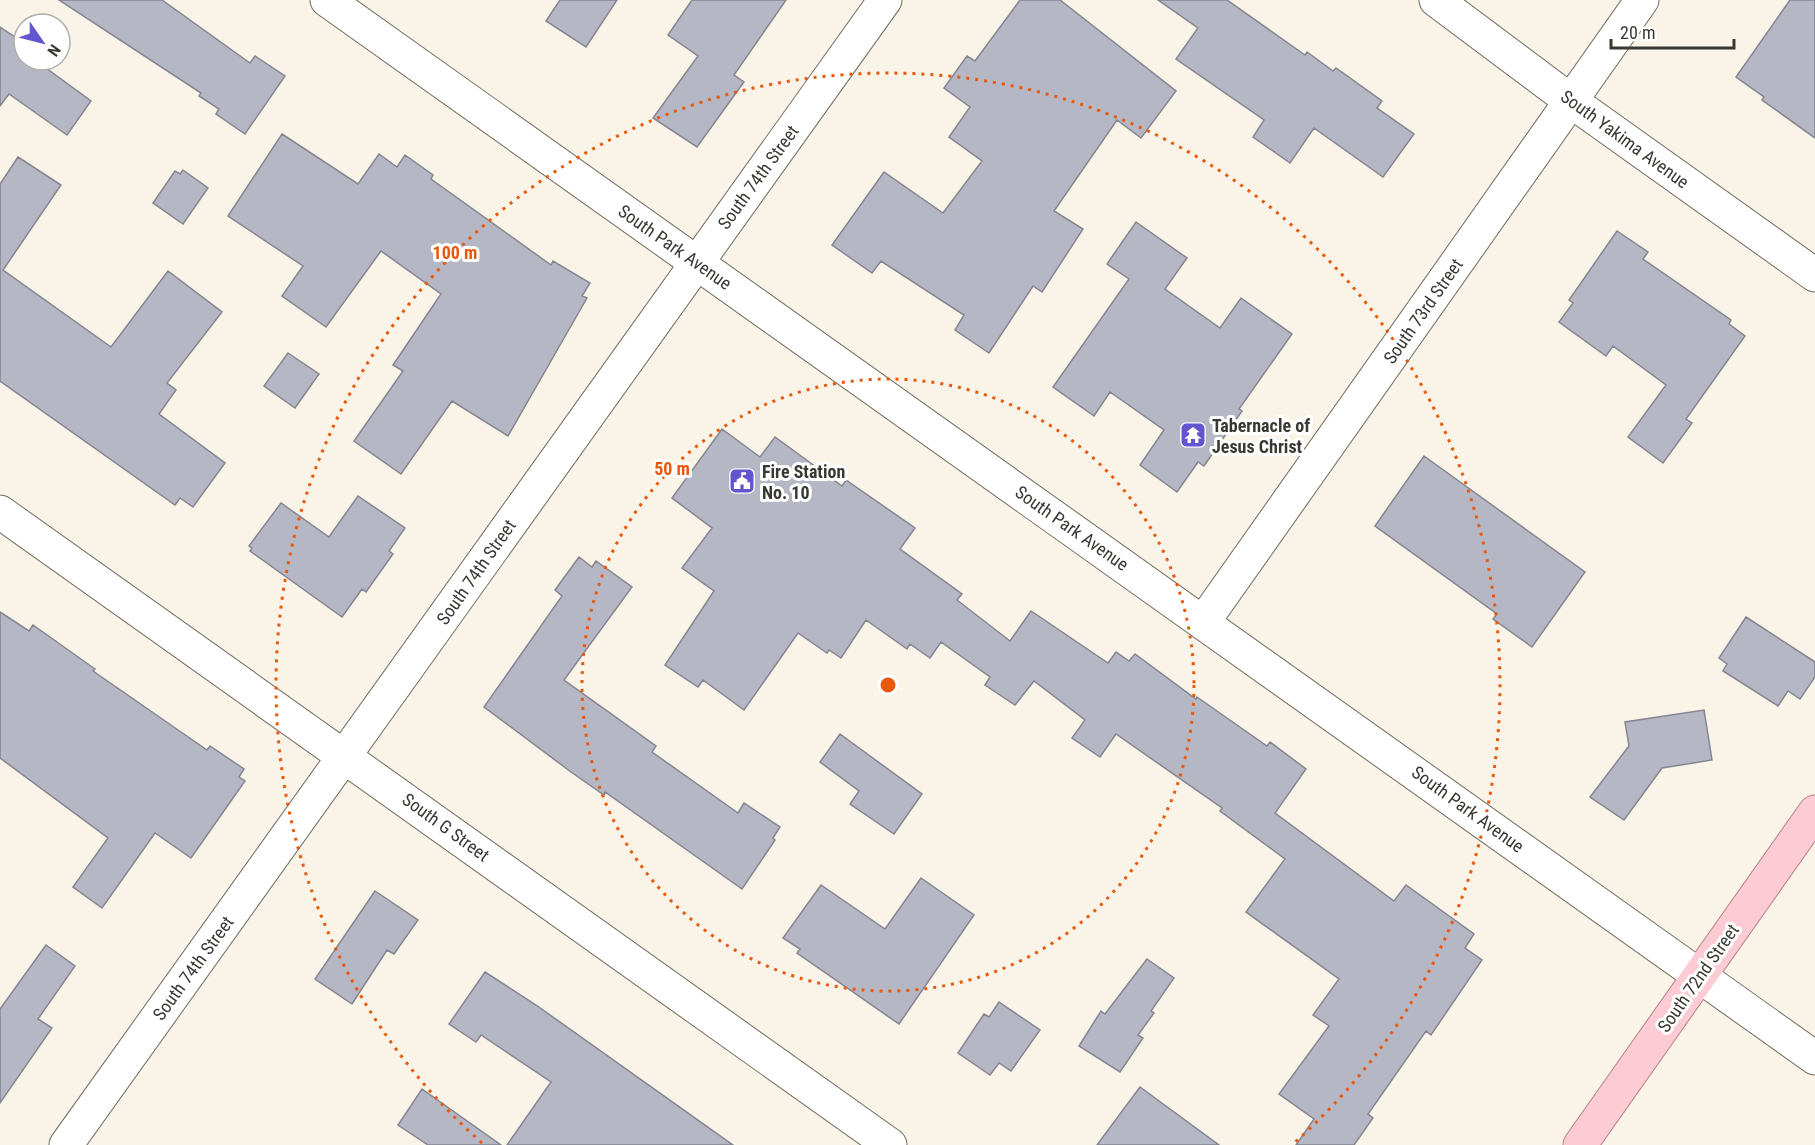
<svg xmlns="http://www.w3.org/2000/svg" width="1815" height="1145" font-family="'Roboto Condensed',sans-serif">
  <style>
    .building { fill: #b6b7c4; stroke: #858591; stroke-width: 1.5 }
    .lines { fill: none; stroke-linecap: round; stroke-linejoin: round }
    .minor-casing { stroke: #706b60; stroke-width: 35 }
    .secondary-casing { stroke: #706b60; stroke-width: 35 }
    .primary-casing { stroke: #b88188; stroke-width: 35 }
    .minor { stroke: #fff; stroke-width: 33 }
    .secondary { stroke: #fff; stroke-width: 33 }
    .primary { stroke: #fdcbd3; stroke-width: 33 }
    .ring { fill: none; stroke: #e8590c; stroke-width: 3; stroke-dasharray: 3 6 }
    .labels { text-anchor: middle; dominant-baseline: central; stroke-width: 6; stroke-linejoin: round; paint-order: stroke }
    .street-label { font-size: 18px; fill: #3a3833; stroke: #fff }
    .poi-label { font-size: 18px; font-weight: bold; fill: #3a3833; stroke: #fff; text-anchor: start }
    .centre { fill: #e8590c; stroke: #fff; stroke-width: 3 }
    .ring-label { font-size: 18px; text-anchor: middle; font-weight: bold; fill: #e8590c; stroke: #fff; stroke-width: 6; stroke-linejoin: round; paint-order: stroke }
  </style>
  <rect width="100%" height="100%" fill="#f9f4e7"/>
  <path class="building" d="M 59,0 L 162,0 L 250,63 L 255,56 L 285,76 L 245,134 L 216,114 L 219,109 L 199,96 L 201,93 Z
    M 560,0 L 617,0 L 586,47 L 546,21 Z
    M 692,0 L 786,0 L 734,75 L 744,82 L 697,147 L 653,118 L 698,56 L 668,35 Z
    M 1020,0 L 1060,0 L 1176,91 L 1141,138 L 1117,120 L 1054,211 L 1083,229 L 1042,292 L 1033,286 L 989,353 L 955,330 L 964,315 L 881,261 L 872,273 L 832,245 L 884,172 L 943,213 L 982,161 L 949,137 L 970,107 L 944,88 L 967,56 L 975,61 Z
    M 1158,0 L 1227,0 L 1305,55 L 1307,52 L 1333,71 L 1336,68 L 1382,101 L 1377,108 L 1414,134 L 1383,177 L 1314,128 L 1290,163 L 1253,137 L 1264,120 L 1176,59 L 1198,28 Z
    M 1790,0 L 1815,0 L 1815,138 L 1762,100 L 1764,97 L 1736,77 Z
    M 0,27 L 24,43 L 24,60 L 35,60 L 91,101 L 67,135 L 9,94 L 0,106 Z
    M 282,134 L 358,184 L 379,154 L 397,167 L 405,155 L 433,175 L 431,179 L 551,265 L 553,261 L 590,283 L 582,296 L 587,298 L 508,436 L 452,401 L 401,474 L 354,441 L 403,371 L 393,365 L 441,294 L 381,251 L 326,327 L 282,296 L 303,266 L 228,216 Z
    M 18,157 L 61,185 L 3,270 L 111,347 L 168,271 L 222,312 L 167,383 L 176,390 L 159,414 L 225,463 L 193,507 L 180,498 L 175,505 L 0,381 L 0,184 Z
    M 183,170 L 208,188 L 183,224 L 153,203 L 175,171 L 180,174 Z
    M 1136,222 L 1187,258 L 1165,289 L 1220,328 L 1241,298 L 1292,334 L 1239,409 L 1242,411 L 1204,466 L 1198,462 L 1177,492 L 1140,465 L 1164,430 L 1110,392 L 1094,416 L 1053,387 L 1129,279 L 1107,264 Z
    M 1617,231 L 1648,252 L 1643,259 L 1731,320 L 1729,324 L 1745,336 L 1686,419 L 1692,423 L 1663,463 L 1628,437 L 1666,385 L 1613,346 L 1606,356 L 1559,322 L 1573,303 L 1569,300 Z
    M 288,353 L 319,374 L 295,408 L 264,386 Z
    M 722,429 L 760,457 L 775,437 L 842,486 L 846,480 L 915,528 L 900,549 L 962,594 L 957,600 L 1010,641 L 1031,611 L 1108,663 L 1116,652 L 1129,661 L 1135,654 L 1196,699 L 1197,697 L 1267,746 L 1270,742 L 1306,769 L 1275,813 L 1394,901 L 1406,885 L 1474,934 L 1465,948 L 1482,960 L 1431,1035 L 1426,1031 L 1368,1114 L 1373,1118 L 1354,1145 L 1296,1145 L 1314,1119 L 1279,1094 L 1329,1026 L 1313,1015 L 1339,979 L 1246,912 L 1285,859 L 1220,811 L 1222,808 L 1116,734 L 1100,757 L 1072,738 L 1085,720 L 1034,681 L 1015,705 L 985,685 L 990,677 L 941,642 L 930,658 L 910,644 L 907,649 L 866,620 L 841,658 L 829,650 L 827,653 L 798,633 L 744,710 L 703,680 L 698,687 L 665,665 L 714,591 L 682,568 L 712,528 L 672,498 Z
    M 1424,456 L 1585,572 L 1532,647 L 1493,619 L 1497,614 L 1375,526 Z
    M 358,496 L 405,528 L 389,551 L 393,554 L 366,592 L 362,589 L 342,617 L 250,551 L 252,548 L 249,546 L 281,503 L 329,537 Z
    M 579,557 L 592,567 L 596,561 L 632,587 L 564,680 L 656,746 L 652,752 L 738,813 L 744,803 L 780,827 L 773,838 L 775,840 L 742,889 L 605,792 L 604,795 L 571,772 L 484,707 L 562,596 L 555,590 Z
    M 0,612 L 29,631 L 33,625 L 95,669 L 93,671 L 207,750 L 210,746 L 244,769 L 239,777 L 245,781 L 191,858 L 155,833 L 102,908 L 73,887 L 108,838 L 0,758 Z
    M 1746,617 L 1815,662 L 1815,677 L 1800,699 L 1788,691 L 1778,706 L 1723,671 L 1727,664 L 1719,658 Z
    M 1704,710 L 1712,760 L 1662,768 L 1624,820 L 1590,797 L 1629,746 L 1625,722 Z
    M 840,734 L 922,794 L 894,834 L 850,804 L 859,791 L 820,762 Z
    M 921,878 L 974,915 L 899,1024 L 797,953 L 800,949 L 783,938 L 821,885 L 885,929 Z
    M 375,891 L 418,920 L 394,954 L 387,950 L 352,1004 L 315,979 Z
    M 46,945 L 75,966 L 38,1019 L 52,1028 L 0,1103 L 0,1009 Z
    M 1147,959 L 1174,978 L 1151,1011 L 1154,1013 L 1138,1035 L 1143,1038 L 1120,1072 L 1079,1046 L 1101,1011 L 1105,1014 Z
    M 485,972 L 536,1005 L 733,1145 L 507,1145 L 551,1082 L 481,1035 L 476,1042 L 449,1024 Z
    M 999,1002 L 1040,1030 L 1011,1071 L 999,1063 L 990,1075 L 958,1053 L 984,1014 L 989,1017 Z
    M 1140,1087 L 1219,1145 L 1097,1145 Z
    M 422,1089 L 501,1145 L 428,1145 L 398,1125 Z"/>
  <g class="lines">
    <g class="minor-casing">
      <path id="minor" d="M 327,0 L 1815,1058
        M 0,512 L 890,1145
        M 1204,621 L 1642,0
        M 66,1145 L 885,0"/>
    </g>
    <g class="secondary-casing">
      <path id="secondary" d="M 1436,0 L 1571,101 L 1815,275"/>
    </g>
    <g class="primary-casing">
      <path id="primary" d="M 1580,1145 L 1815,812"/>
    </g>
    <use href="#minor" class="minor"/>
    <use href="#secondary" class="secondary"/>
    <use href="#primary" class="primary"/>
  </g>
  <g class="ring">
    <circle cx="888" cy="685" r="306"/>
    <path d="M482 1143A612 612 0 1 1 1294 1143"/>
  </g>
  <defs>
    <g id="temple-square" transform="scale(1.35)"><rect x="-9" y="-9" width="18" height="18" rx="4" fill="#6355ce" stroke="#fff"/><path d="M0-6L5-2H3V0L6.5 2.5H4V6H1.5V3h-3V6H-4V2.5H-6.5L-3 0V-2H-5Z" fill="#fff"/></g>
    <g id="civic-square" transform="scale(1.35)"><rect x="-9" y="-9" width="18" height="18" rx="4" fill="#6355ce" stroke="#fff"/><path d="M-.6-6.5H3V-4.5H.6V-3L4-1V1h2V6H-6V1h2V-1L-.6-3ZM-1.2 2.5V6h2.4V2.5Z" fill="#fff"/></g>
  </defs>
  <g fill-rule="evenodd">
    <use href="#temple-square" x="1193" y="435"/>
    <use href="#civic-square" x="742" y="481"/>
  </g>
  <g class="labels">
    <g class="street-label">
      <text transform="translate(1625 139) rotate(36)">South Yakima Avenue</text>
      <text transform="translate(758 177) rotate(-54)">South 74th Street</text>
      <text transform="translate(675 247) rotate(35)">South Park Avenue</text>
      <text transform="translate(1423 311) rotate(-55)">South 73rd Street</text>
      <text transform="translate(1072 528) rotate(35)">South Park Avenue</text>
      <text transform="translate(476 572) rotate(-55)">South 74th Street</text>
      <text transform="translate(1468 809) rotate(36)">South Park Avenue</text>
      <text transform="translate(446 827) rotate(36)">South G Street</text>
      <text transform="translate(193 968) rotate(-54)">South 74th Street</text>
      <text transform="translate(1698 978) rotate(-55)">South 72nd Street</text>
    </g>
    <g class="poi-label">
      <text x="1212" y="425">Tabernacle of<tspan x="1212" dy="21">Jesus Christ</tspan></text>
      <text x="762" y="471">Fire Station<tspan x="762" dy="21">No. 10</tspan></text>
    </g>
  </g>
  <circle cx="888" cy="685" r="9" class="centre"/>
  <g class="ring-label">
    <text x="455" y="259">100 m</text>
    <text x="672" y="475">50 m</text>
  </g>
  <g transform="translate(42 42) rotate(125)"><circle r="28" fill="#ffffff" stroke="#b0afad" stroke-width="1.5"/>
  <path d="M0-4.5L10 22L0 15L-10 22Z" fill="#6355ce"/>
  <text y="-9" font-size="16" font-weight="bold" text-anchor="middle" fill="#3a3833">N</text>
  </g>
  <path d="M1611 39v9h123v-9" fill="none" stroke="#3a3833" stroke-width="3"/>
  <text x="1620" y="39" font-size="18" fill="#3a3833" stroke="#ffffff" stroke-width="4.5" paint-order="stroke">20 m</text>
</svg>
